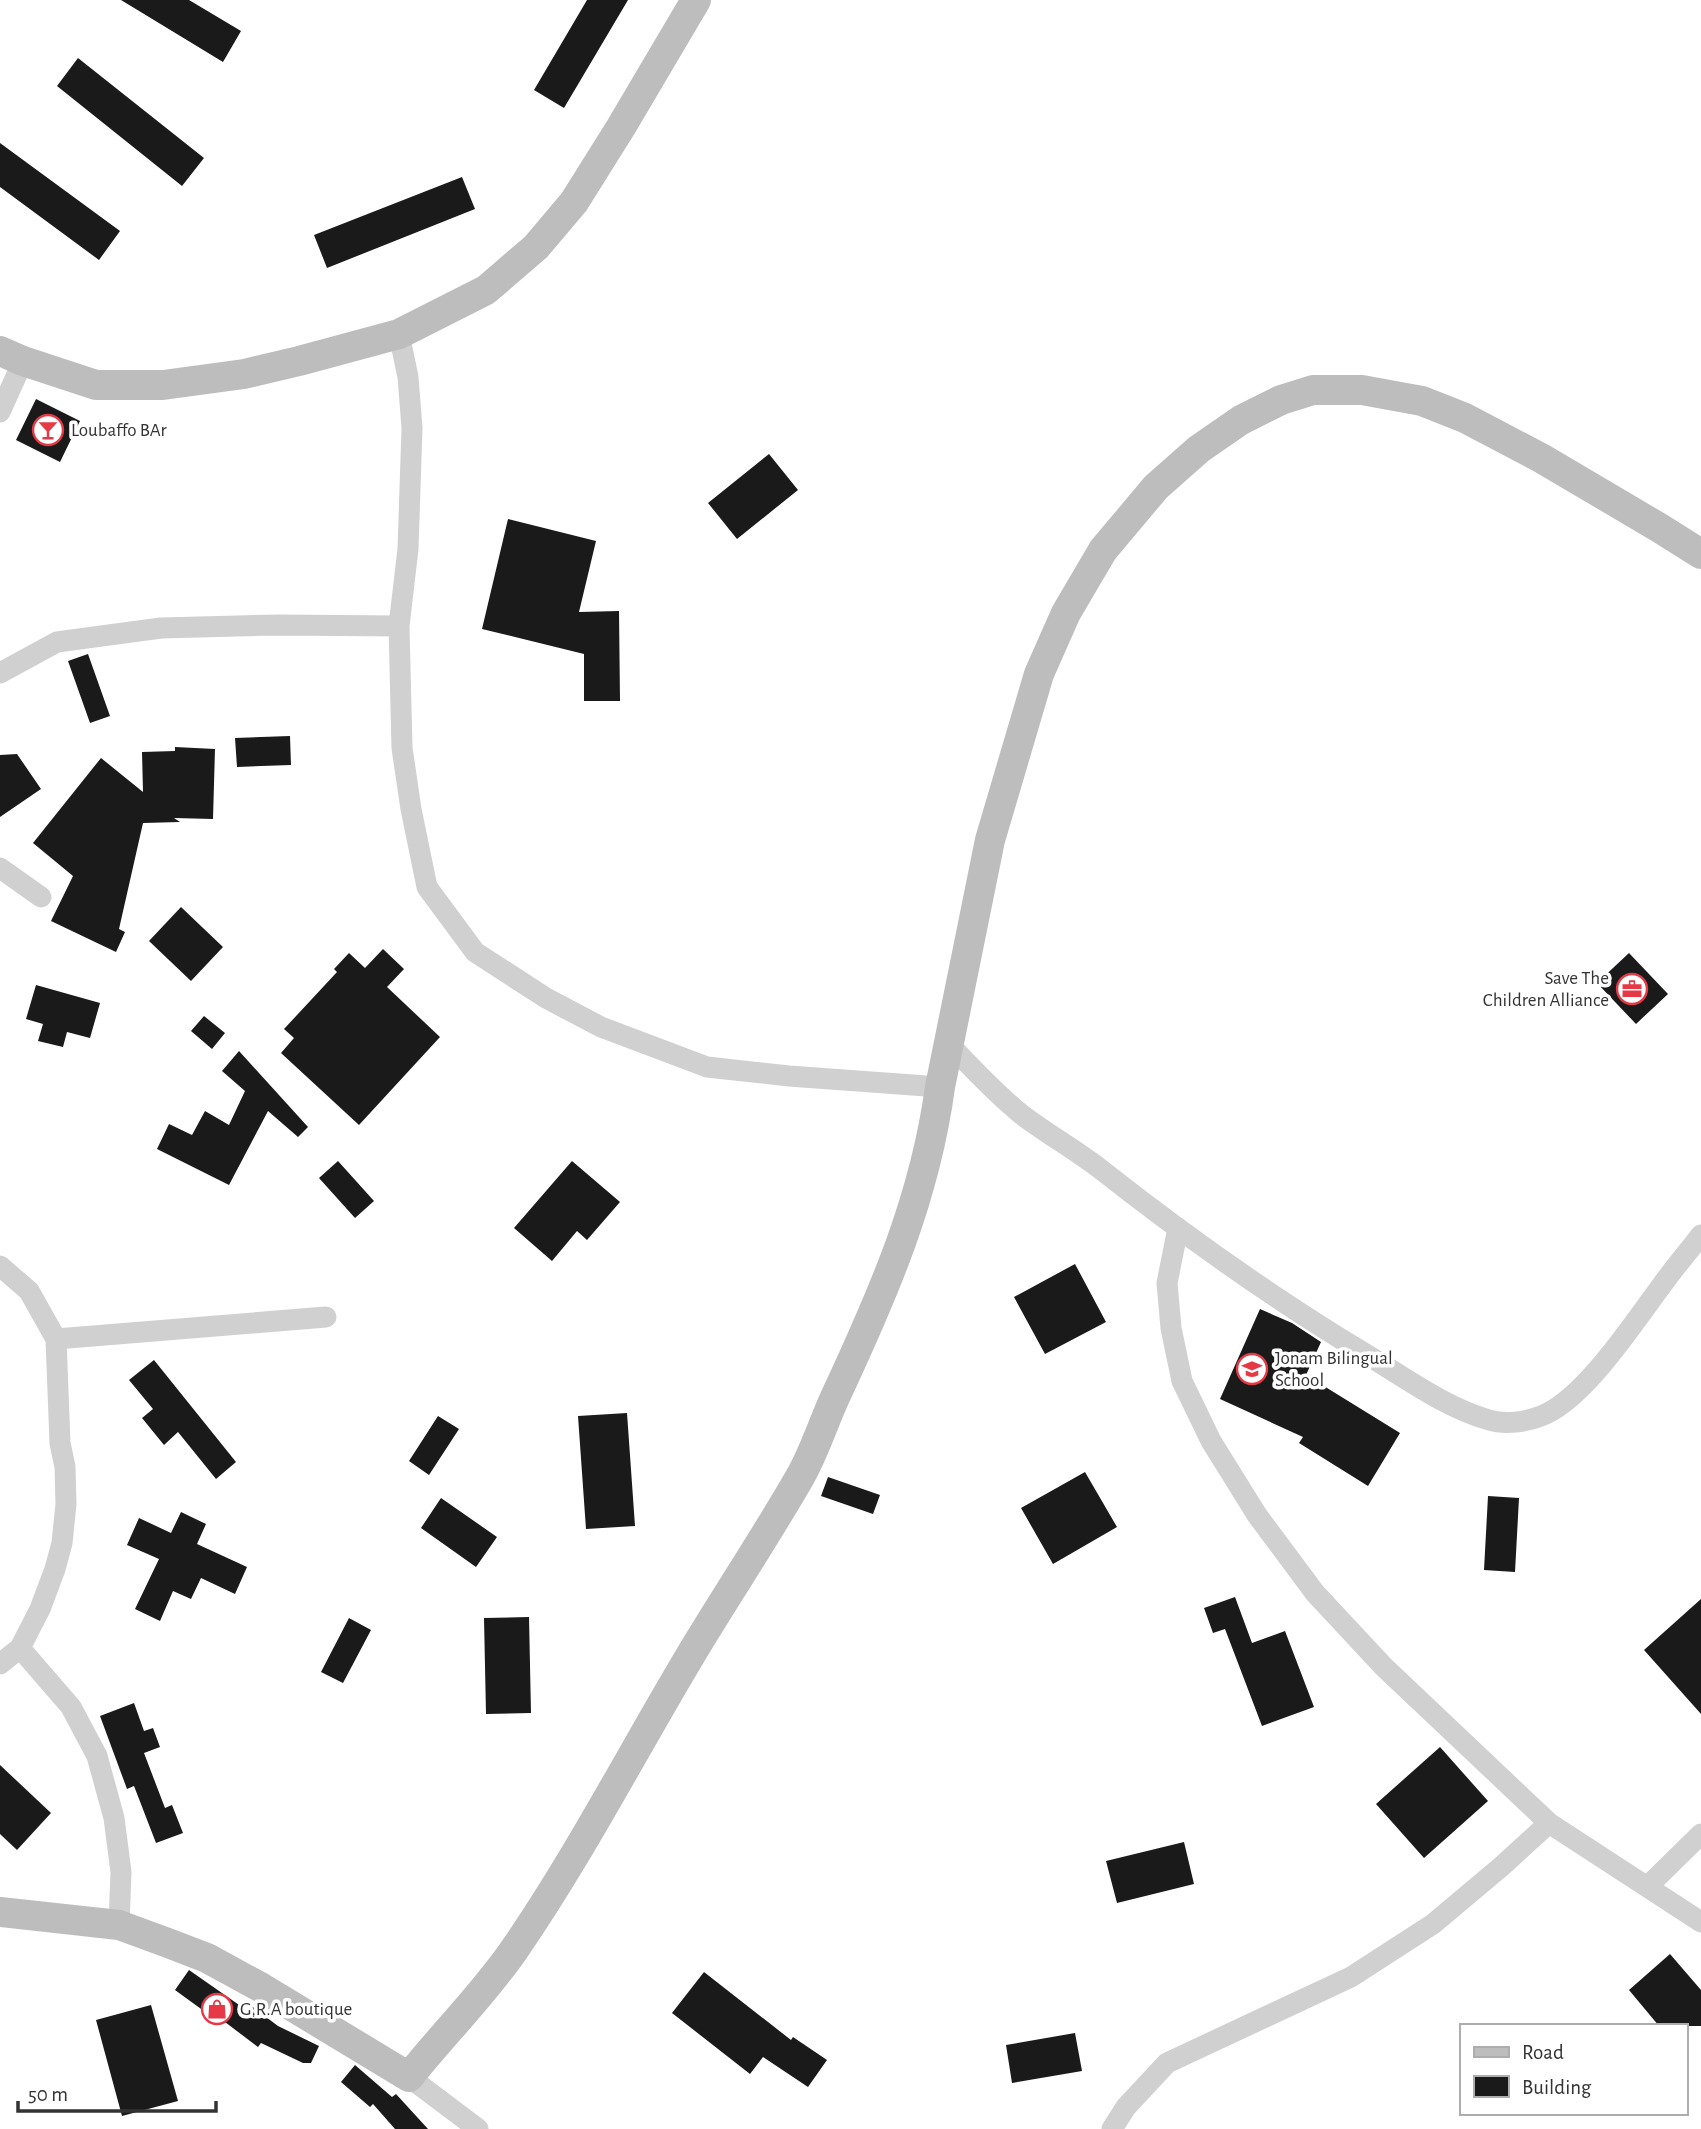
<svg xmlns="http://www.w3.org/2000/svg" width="1701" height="2129" font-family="'Alegreya Sans',sans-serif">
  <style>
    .building { fill: #1a1a1a }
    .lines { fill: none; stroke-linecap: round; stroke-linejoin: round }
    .street { stroke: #d0d0d0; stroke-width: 21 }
    .secondary { stroke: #bdbdbd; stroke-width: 30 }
    .labels { text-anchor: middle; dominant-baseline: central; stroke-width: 7; stroke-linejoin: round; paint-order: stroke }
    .poi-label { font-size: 19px; fill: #333; stroke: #fff; text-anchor: start }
  </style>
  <rect width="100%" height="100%" fill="#fff"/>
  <path class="building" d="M 121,0 L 189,0 L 241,31 L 223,62 Z
    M 587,0 L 628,0 L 564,108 L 534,90 Z
    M 78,58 L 204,158 L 182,186 L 57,86 Z
    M 0,143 L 120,231 L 99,260 L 0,187 Z
    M 462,177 L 475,209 L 327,268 L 314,235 Z
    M 36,399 L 80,421 L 60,462 L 16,440 Z
    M 769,454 L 798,490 L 737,539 L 708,503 Z
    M 508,519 L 596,541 L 579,612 L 619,611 L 620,701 L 584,701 L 584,654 L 482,629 Z
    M 88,654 L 110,716 L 90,723 L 68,661 Z
    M 290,736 L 291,765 L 237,767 L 235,738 Z
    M 175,747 L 215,749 L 213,819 L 174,818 L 180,822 L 143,823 L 119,929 L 125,932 L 116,952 L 51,921 L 73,876 L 33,843 L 101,758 L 143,792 L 142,752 L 175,751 Z
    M 17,754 L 41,789 L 0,817 L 0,755 Z
    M 181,907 L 223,947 L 191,981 L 149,941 Z
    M 383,949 L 404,969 L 387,987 L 440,1037 L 359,1125 L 281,1053 L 294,1038 L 284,1029 L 337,972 L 334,969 L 349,953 L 365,968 Z
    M 1629,953 L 1668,994 L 1636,1024 L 1597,983 Z
    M 36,985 L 100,1003 L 90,1038 L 67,1032 L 63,1047 L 38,1041 L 43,1024 L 26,1019 Z
    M 204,1016 L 225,1033 L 212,1049 L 191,1031 Z
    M 239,1051 L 308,1127 L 298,1137 L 268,1111 L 229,1185 L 157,1149 L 169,1124 L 192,1135 L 205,1111 L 229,1125 L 245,1091 L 222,1071 Z
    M 338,1161 L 374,1201 L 355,1218 L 319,1178 Z
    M 572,1161 L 620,1202 L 587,1240 L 577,1231 L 552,1261 L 514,1228 Z
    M 1075,1264 L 1106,1322 L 1045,1354 L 1014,1297 Z
    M 1260,1309 L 1292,1323 L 1321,1342 L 1306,1375 L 1400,1433 L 1368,1486 L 1299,1443 L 1303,1437 L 1220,1399 Z
    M 154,1360 L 236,1462 L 216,1479 L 178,1432 L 164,1445 L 142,1418 L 153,1409 L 129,1380 Z
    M 627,1413 L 635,1526 L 586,1529 L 578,1416 Z
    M 438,1416 L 459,1429 L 429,1475 L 409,1461 Z
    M 1085,1472 L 1117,1527 L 1053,1564 L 1021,1508 Z
    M 828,1477 L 880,1495 L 873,1514 L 821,1496 Z
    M 1488,1496 L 1519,1498 L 1515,1572 L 1484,1570 Z
    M 441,1498 L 497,1537 L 476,1567 L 421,1528 Z
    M 181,1512 L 206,1524 L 197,1544 L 247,1567 L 235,1594 L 201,1578 L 191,1599 L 173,1591 L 160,1621 L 135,1609 L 159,1559 L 127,1545 L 139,1518 L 171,1533 Z
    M 1235,1597 L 1252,1643 L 1285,1631 L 1314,1707 L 1262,1726 L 1225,1629 L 1213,1633 L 1204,1608 Z
    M 1701,1599 L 1701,1714 L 1644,1650 Z
    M 529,1617 L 531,1713 L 486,1714 L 484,1618 Z
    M 349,1618 L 371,1630 L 343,1683 L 321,1672 Z
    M 134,1703 L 144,1731 L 153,1728 L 160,1747 L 144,1753 L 165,1808 L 172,1805 L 183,1833 L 156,1843 L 134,1786 L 127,1789 L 100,1716 Z
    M 1440,1747 L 1488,1801 L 1424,1858 L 1376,1804 Z
    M 0,1765 L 51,1813 L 17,1850 L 0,1834 Z
    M 1184,1842 L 1194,1884 L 1117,1903 L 1106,1861 Z
    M 1670,1954 L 1701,1990 L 1701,2026 L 1659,2026 L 1629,1990 Z
    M 189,1970 L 242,2007 L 246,2002 L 278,2026 L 319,2046 L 311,2063 L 303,2063 L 261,2043 L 258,2047 L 221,2019 L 219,2022 L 175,1990 Z
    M 704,1972 L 791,2040 L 793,2037 L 827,2060 L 808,2087 L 763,2057 L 750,2074 L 672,2013 Z
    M 151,2005 L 178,2101 L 122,2116 L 96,2020 Z
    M 1075,2033 L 1082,2071 L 1012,2083 L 1006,2045 Z
    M 355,2065 L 392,2097 L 396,2094 L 428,2129 L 395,2129 L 373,2104 L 370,2107 L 341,2082 Z"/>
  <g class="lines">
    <path class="street" d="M 399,334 L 408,377 L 412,428 L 408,549 L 399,626 L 402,748 L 411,809 L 427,887 L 475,952 L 546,998 L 601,1027 L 707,1067 L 789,1076 L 940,1087
      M 0,412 L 23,361
      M 0,673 L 57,642 L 161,628 L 278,625 L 399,626
      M 0,868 L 41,897
      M 949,1044 C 972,1068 995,1093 1021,1114 C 1046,1133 1074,1149 1099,1168 C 1184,1235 1271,1297 1364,1353 C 1404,1377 1444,1407 1489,1420 C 1505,1425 1526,1422 1541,1416 C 1584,1400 1634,1322 1662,1285 C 1674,1268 1688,1252 1701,1235
      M 1178,1228 L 1167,1283 L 1171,1328 L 1182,1381 L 1211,1441 L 1257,1515 L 1315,1593 L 1384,1667 L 1549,1823 L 1701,1922
      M 0,1266 L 29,1291 L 56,1339 L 60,1443 L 65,1467 L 66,1504 L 62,1543 L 55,1569 L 40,1609 L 20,1648 L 0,1664
      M 56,1339 L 326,1317
      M 20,1648 L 71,1707 L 97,1756 L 114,1818 L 121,1872 L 119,1925
      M 1647,1887 L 1701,1834
      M 409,2077 L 478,2129
      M 1112,2129 L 1126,2107 L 1167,2063 L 1351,1977 L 1433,1924 L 1502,1866 L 1549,1823"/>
    <path class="secondary" d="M 0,351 L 23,361 L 96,385 L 163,385 L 244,374 L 299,361 L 399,334 L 486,290 L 536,247 L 574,202 L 621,127 L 696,0
      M 0,1912 L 119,1925 L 168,1943 L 207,1958 L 262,1988 L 409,2077 C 443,2034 483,1995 514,1950 C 580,1854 633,1751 693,1651 C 728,1593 766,1536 800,1477 C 815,1451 824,1420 837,1393 C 884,1292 925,1198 940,1087 L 990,840 L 1039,674 L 1066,613 L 1103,550 L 1156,487 L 1199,449 L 1241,420 L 1281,400 L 1313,390 L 1362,390 L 1422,401 L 1465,418 L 1541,458 L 1658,527 L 1701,554"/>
  </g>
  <defs>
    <g id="bar-ring" transform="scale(1.575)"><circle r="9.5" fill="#fff" stroke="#e63946" stroke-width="1.5"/><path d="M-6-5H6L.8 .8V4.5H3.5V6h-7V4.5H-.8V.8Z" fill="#e63946"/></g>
    <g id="office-ring" transform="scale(1.575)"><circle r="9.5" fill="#fff" stroke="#e63946" stroke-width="1.5"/><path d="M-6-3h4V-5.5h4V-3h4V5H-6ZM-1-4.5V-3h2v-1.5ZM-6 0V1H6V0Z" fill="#e63946"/></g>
    <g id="school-ring" transform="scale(1.575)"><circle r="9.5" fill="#fff" stroke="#e63946" stroke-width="1.5"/><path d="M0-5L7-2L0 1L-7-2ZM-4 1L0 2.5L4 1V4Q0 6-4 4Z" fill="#e63946"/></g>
    <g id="shop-ring" transform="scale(1.575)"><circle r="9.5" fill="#fff" stroke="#e63946" stroke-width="1.5"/><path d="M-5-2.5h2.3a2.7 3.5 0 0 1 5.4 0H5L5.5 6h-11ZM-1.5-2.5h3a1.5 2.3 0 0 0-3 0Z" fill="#e63946"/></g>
  </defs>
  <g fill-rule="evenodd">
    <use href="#bar-ring" x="48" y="430"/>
    <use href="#office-ring" x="1632" y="989"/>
    <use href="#school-ring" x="1252" y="1369"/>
    <use href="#shop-ring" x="217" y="2009"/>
  </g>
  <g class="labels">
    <g class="poi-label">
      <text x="71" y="430">Loubaffo BAr</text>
      <text x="1609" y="978" text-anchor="end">Save The<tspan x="1609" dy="22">Children Alliance</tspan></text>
      <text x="1275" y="1358">Jonam Bilingual<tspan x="1275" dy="22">School</tspan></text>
      <text x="240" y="2009">G.R.A boutique</text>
    </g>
  </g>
  <rect x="1460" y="2024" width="228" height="91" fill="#ffffff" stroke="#adadad" stroke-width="2"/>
  <rect x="1474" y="2047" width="35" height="10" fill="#bdbdbd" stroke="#adadad" stroke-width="2"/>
  <text x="1522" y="2059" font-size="21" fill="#333333">Road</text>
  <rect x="1474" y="2076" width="35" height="21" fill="#1a1a1a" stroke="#adadad" stroke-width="2"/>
  <text x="1522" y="2094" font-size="21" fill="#333333">Building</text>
  <path d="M18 2101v10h198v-10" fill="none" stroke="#333333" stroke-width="3.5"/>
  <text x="28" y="2101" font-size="21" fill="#333333" stroke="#ffffff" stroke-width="5" paint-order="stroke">50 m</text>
</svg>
